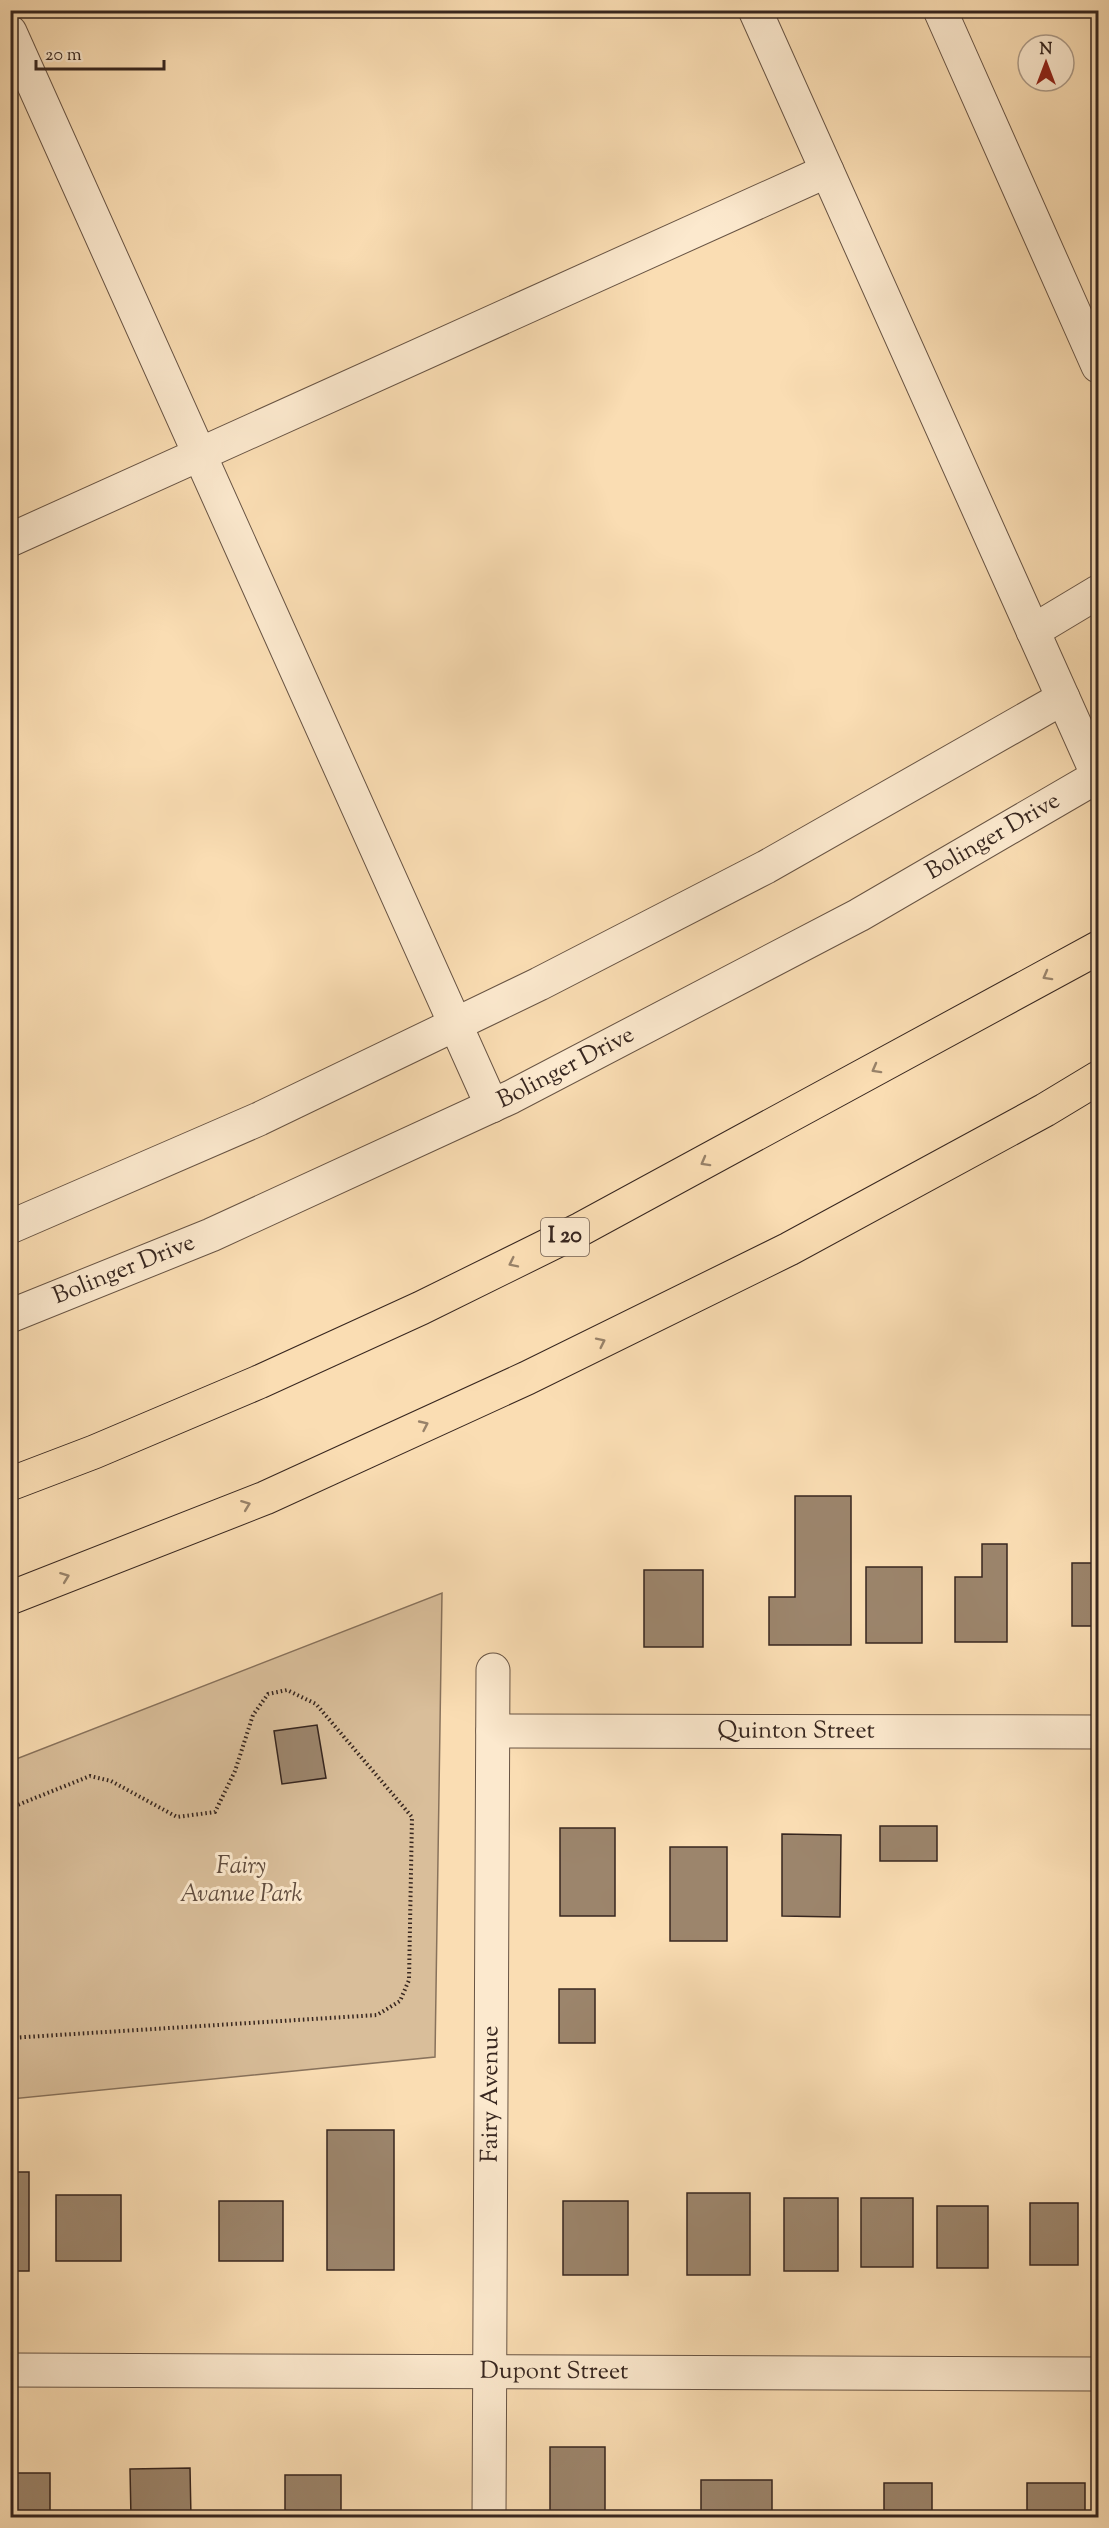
<svg xmlns="http://www.w3.org/2000/svg" width="1109" height="2528" font-family="'Sorts Mill Goudy',serif">
  <style>
    .green { fill: #d9be9a; stroke: #88725c; stroke-width: 1.5 }
    .building { fill: #9c856c; stroke: #37261f; stroke-width: 1.5 }
    .lines { fill: none; stroke-linecap: round; stroke-linejoin: round }
    .minor-casing { stroke: #685444; stroke-width: 35 }
    .highway-casing { stroke: #37261f; stroke-width: 35 }
    .path { stroke: #37261f; stroke-width: 4; stroke-dasharray: 1.5 3; stroke-linecap: butt }
    .minor { stroke: #fce9ce; stroke-width: 33 }
    .highway { stroke: #faddb3; stroke-width: 33 }
    .oneway { stroke: #988269 }
    .labels { text-anchor: middle; dominant-baseline: central; stroke-width: 6; stroke-linejoin: round; paint-order: stroke }
    .shield { fill: #fce9ce; stroke: #726054; stroke-width: 1.5 }
    .shield-label { font-size: 22px; font-weight: bold; fill: #37261f }
    .street-label { font-size: 24px; fill: #37261f; stroke: #fce9ce }
    .park-label { font-size: 24px; font-style: italic; fill: #604c3e; stroke: #fce9ce }
  </style>
  <rect width="100%" height="100%" fill="#faddb3"/>
  <filter id="stains"><feTurbulence type="fractalNoise" baseFrequency=".00333" numOctaves="4"/><feColorMatrix values="0 0 0 0 .2 0 0 0 0 .09 0 0 0 0 .02 0 0 0 .5 -.17"/></filter>
  <radialGradient id="worn" r=".72"><stop offset=".6" stop-color="#630" stop-opacity="0"/><stop offset="1" stop-color="#630" stop-opacity=".3"/></radialGradient>
  <path class="green" d="M 442,1593 L 435,2057 L 11,2099 L 11,1761 Z"/>
  <path class="building" d="M 795,1496 L 851,1496 L 851,1645 L 769,1645 L 769,1597 L 795,1597 Z
    M 982,1544 L 1007,1544 L 1007,1642 L 955,1642 L 955,1577 L 982,1577 Z
    M 1072,1563 L 1098,1563 L 1098,1626 L 1072,1626 Z
    M 866,1567 L 922,1567 L 922,1643 L 866,1643 Z
    M 644,1570 L 703,1570 L 703,1647 L 644,1647 Z
    M 317,1725 L 326,1778 L 282,1784 L 274,1731 Z
    M 880,1826 L 937,1826 L 937,1861 L 880,1861 Z
    M 1093,1826 L 1098,1826 L 1098,1914 L 1093,1914 Z
    M 560,1828 L 615,1828 L 615,1916 L 560,1916 Z
    M 782,1834 L 841,1835 L 840,1917 L 782,1916 Z
    M 670,1847 L 727,1847 L 727,1941 L 670,1941 Z
    M 559,1989 L 595,1989 L 595,2043 L 559,2043 Z
    M 327,2130 L 394,2130 L 394,2270 L 327,2270 Z
    M 10,2172 L 29,2172 L 29,2271 L 10,2271 Z
    M 1093,2173 L 1098,2173 L 1098,2270 L 1093,2270 Z
    M 687,2193 L 750,2193 L 750,2275 L 687,2275 Z
    M 56,2195 L 121,2195 L 121,2261 L 56,2261 Z
    M 784,2198 L 838,2198 L 838,2271 L 784,2271 Z
    M 861,2198 L 913,2198 L 913,2267 L 861,2267 Z
    M 219,2201 L 283,2201 L 283,2261 L 219,2261 Z
    M 563,2201 L 628,2201 L 628,2275 L 563,2275 Z
    M 1030,2203 L 1078,2203 L 1078,2265 L 1030,2265 Z
    M 937,2206 L 988,2206 L 988,2268 L 937,2268 Z
    M 550,2447 L 605,2447 L 605,2518 L 550,2518 Z
    M 190,2468 L 191,2518 L 131,2518 L 130,2469 Z
    M 10,2473 L 50,2473 L 50,2518 L 10,2518 Z
    M 285,2475 L 341,2475 L 341,2518 L 285,2518 Z
    M 701,2480 L 772,2480 L 772,2518 L 701,2518 Z
    M 884,2483 L 932,2483 L 932,2518 L 884,2518 Z
    M 1027,2483 L 1085,2483 L 1085,2518 L 1027,2518 Z"/>
  <g class="lines">
    <g class="minor-casing">
      <g id="minor">
        <path d="M 755,10 L 1098,776"/>
        <path d="M 940,10 L 1098,366"/>
        <path d="M 10,32 L 492,1106"/>
        <path d="M 10,540 L 827,171"/>
        <path d="M 1033,631 L 1098,592"/>
        <path d="M 10,1227 L 259,1119 L 539,984 L 766,867 L 1063,698"/>
        <path id="s1" d="M 10,1316 L 211,1235 L 511,1097 L 859,915 L 1098,776"/>
        <path id="s2" d="M 493,1731 L 1098,1732"/>
        <path id="s3" d="M 10,2370 L 1098,2374"/>
        <path id="s4" d="M 489,2518 L 493,1670"/>
      </g>
    </g>
    <g class="highway-casing">
      <path id="highway" d="M 10,1484 L 94,1452 L 259,1382 L 421,1308 L 581,1229 L 1098,948
        M 10,1598 L 265,1498 L 527,1378 L 789,1249 L 1045,1110 L 1098,1078"/>
    </g>
    <path class="path" d="M 10,1808 L 90,1776 L 111,1781 L 177,1817 L 215,1812 L 235,1771 L 253,1715 L 268,1694 L 287,1690 L 316,1704 L 412,1817 L 409,1980 L 400,2001 L 377,2015 L 10,2038"/>
    <use href="#minor" class="minor"/>
    <use href="#highway" class="highway"/>
  </g>
  <defs><path id="oneway-chevron" d="M-2-3.5L2.5 0L-2 3.5" fill="none" stroke-width="1.6" stroke-linecap="round" stroke-linejoin="round" transform="scale(1.5)"/></defs>
  <g class="oneway">
    <use href="#oneway-chevron" transform="translate(1047 976) rotate(151)"/>
    <use href="#oneway-chevron" transform="translate(876 1069) rotate(151)"/>
    <use href="#oneway-chevron" transform="translate(705 1162) rotate(151)"/>
    <use href="#oneway-chevron" transform="translate(513 1263) rotate(154)"/>
    <use href="#oneway-chevron" transform="translate(601 1342) rotate(-26)"/>
    <use href="#oneway-chevron" transform="translate(424 1425) rotate(-25)"/>
    <use href="#oneway-chevron" transform="translate(246 1505) rotate(-21)"/>
    <use href="#oneway-chevron" transform="translate(65 1577) rotate(-21)"/>
  </g>
  <g class="labels">
    <rect class="shield" x="541" y="1218" width="48" height="38" rx="4.5"/>
    <g class="shield-label">
      <text x="565" y="1237">I 20</text>
    </g>
    <g class="street-label">
      <text stroke="none"><textPath href="#s1" startOffset="1095">Bolinger Drive</textPath></text>
      <text stroke="none"><textPath href="#s1" startOffset="609">Bolinger Drive</textPath></text>
      <text stroke="none"><textPath href="#s1" startOffset="123">Bolinger Drive</textPath></text>
      <text stroke="none"><textPath href="#s2" startOffset="303">Quinton Street</textPath></text>
      <text stroke="none"><textPath href="#s4" startOffset="424">Fairy Avenue</textPath></text>
      <text stroke="none"><textPath href="#s3" startOffset="544">Dupont Street</textPath></text>
    </g>
    <g class="park-label">
      <text x="241" y="1867">Fairy<tspan x="241" dy="28">Avanue Park</tspan></text>
    </g>
  </g>
  <rect width="1109" height="2528" fill="none" stroke="#faddb3" stroke-width="36"/>
  <rect x="12" y="12" width="1085" height="2504" fill="none" stroke="#37261f" stroke-width="3"/>
  <rect x="18" y="18" width="1073" height="2492" fill="none" stroke="#37261f" stroke-width="1.5"/>
  <g transform="translate(1046 63)"><circle r="28" fill="#fce9ce" stroke="#ad9b88" stroke-width="1.5"/>
  <path d="M0-4.5L10 22L0 15L-10 22Z" fill="#8f2418"/>
  <text y="-9" font-size="16" font-weight="bold" text-anchor="middle" fill="#37261f">N</text>
  </g>
  <path d="M36 60v9h128v-9" fill="none" stroke="#37261f" stroke-width="3"/>
  <text x="45" y="60" font-size="18" fill="#37261f" stroke="#fce9ce" stroke-width="4.5" paint-order="stroke">20 m</text>
  <rect width="100%" height="100%" filter="url(#stains)"/>
  <rect width="100%" height="100%" fill="url(#worn)"/>
</svg>
